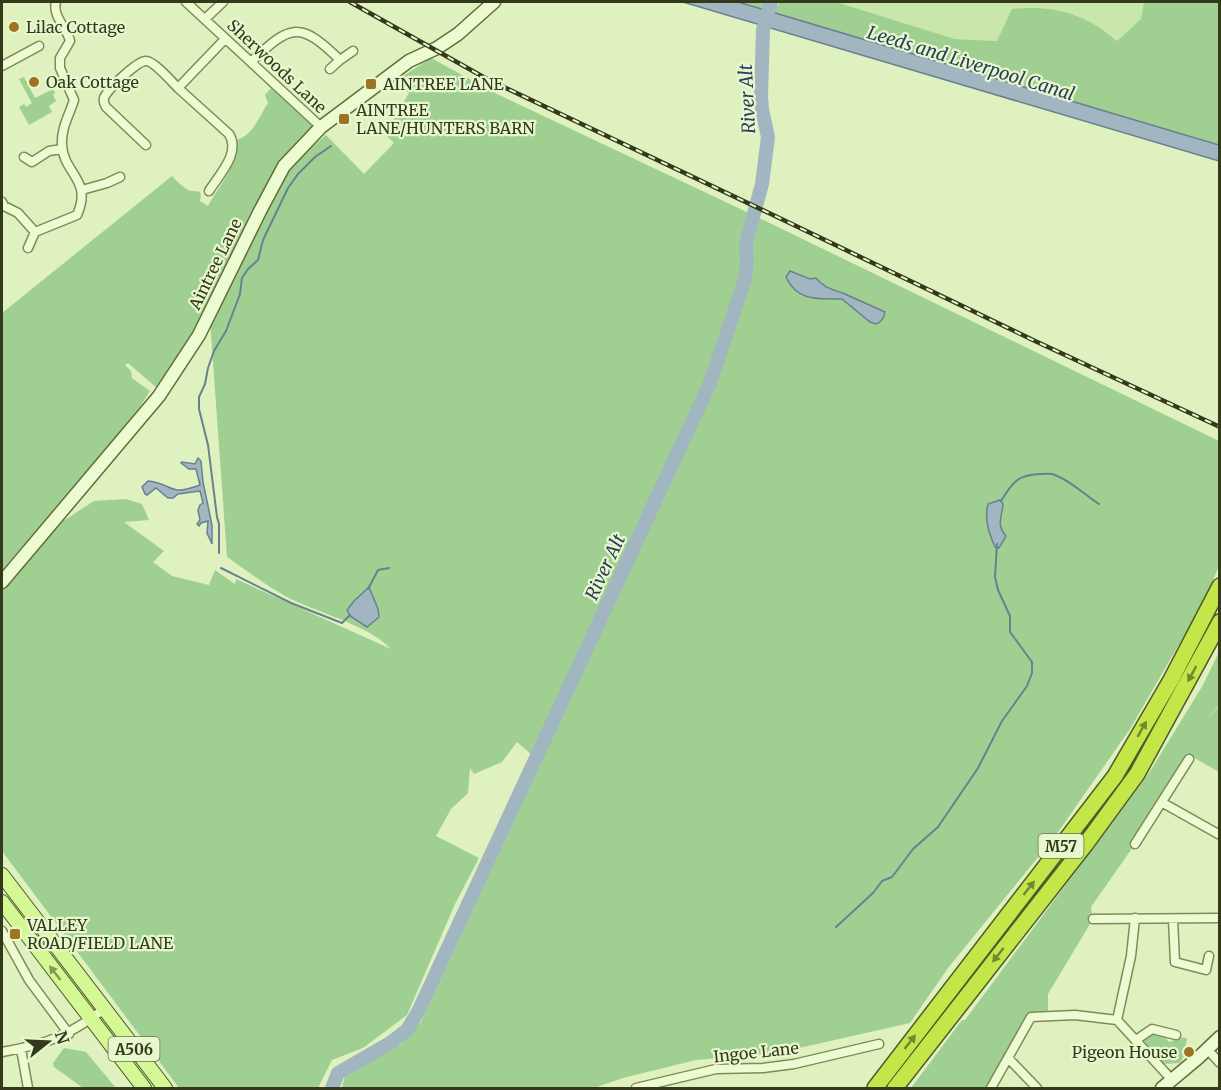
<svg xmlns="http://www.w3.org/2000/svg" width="1221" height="1090" font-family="Merriweather,serif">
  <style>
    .farmland { fill: #c9e7ab }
    .green { fill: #9fd092 }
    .water { fill: #a2b6c2; stroke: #698091; stroke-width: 1.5 }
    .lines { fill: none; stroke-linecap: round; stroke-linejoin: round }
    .stream { stroke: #698091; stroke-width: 2 }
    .river { stroke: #a2b6c2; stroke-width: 14 }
    .street-casing { stroke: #808b56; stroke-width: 11 }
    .secondary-casing { stroke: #646c39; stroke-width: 15 }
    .primary-casing { stroke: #52582a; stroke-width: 16 }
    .highway-casing { stroke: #52582a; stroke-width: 18 }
    .street { stroke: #ecfbd2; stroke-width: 8 }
    .secondary { stroke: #ecfbd2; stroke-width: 12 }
    .primary { stroke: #d4f893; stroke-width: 14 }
    .highway { stroke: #c3e748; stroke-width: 15 }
    .rail-casing { stroke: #34391b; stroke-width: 4.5 }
    .rail { stroke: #e8f8ce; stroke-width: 2; stroke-dasharray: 7; stroke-linecap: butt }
    .oneway { fill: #74872f }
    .oneway2 { fill: #849857 }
    .poi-dot { fill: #9e7321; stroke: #e8f8ce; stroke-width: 2 }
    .labels { text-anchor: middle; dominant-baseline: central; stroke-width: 4.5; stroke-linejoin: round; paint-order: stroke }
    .shield { fill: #e8f8ce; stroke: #6a7251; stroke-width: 1.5 }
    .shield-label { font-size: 15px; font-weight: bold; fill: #34391b }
    .poi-label { font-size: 16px; fill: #34391b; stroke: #e8f8ce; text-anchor: start }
    .street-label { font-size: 16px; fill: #34391b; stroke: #e8f8ce }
    .water-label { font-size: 18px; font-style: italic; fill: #293d5a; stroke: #e8f8ce }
  </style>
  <rect width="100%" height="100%" fill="#def1be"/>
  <path class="farmland" d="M 836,2 L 1144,2 L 1141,19 L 1117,41 L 1108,33 L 1012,10 L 998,41 L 955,39 Z"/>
  <path class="green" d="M 738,2 L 766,2 L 766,4 L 778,6 L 779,2 L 836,2 L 955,39 L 997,41 L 1012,9 C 1053,5 1085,13 1117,41 L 1141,19 L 1144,2 L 1219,2 L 1219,145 Z
    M 431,58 L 497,94 L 751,214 L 1219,441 L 1219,565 L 1207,596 L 1130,729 L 1056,835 L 948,968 L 910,1023 L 777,1053 L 696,1060 L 623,1078 L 594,1088 L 342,1088 L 345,1075 L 401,1044 L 421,1022 L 541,763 L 517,742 L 502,762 L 474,774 L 470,768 L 468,793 L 451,809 L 436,836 L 479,858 L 455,904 L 407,1015 L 363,1048 L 332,1060 L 318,1088 L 179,1088 L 2,851 L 2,590 L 54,527 L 94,501 L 126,499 L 142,504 L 149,520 L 124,522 L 164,551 L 153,562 L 172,576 L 209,585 L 215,570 L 235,584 L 236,579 L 391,649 C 369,625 315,612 285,596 C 265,585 246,570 227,557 L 210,321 L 254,232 L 291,166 L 326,135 L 364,174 L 394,143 L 385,134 L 409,93 L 394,82 Z
    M 24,77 L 35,98 L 53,89 L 55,93 L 53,95 L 56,101 L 49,106 L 52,112 L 29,125 L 19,107 L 24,104 L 26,107 L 32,103 L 19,79 Z
    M 272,87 L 315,127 L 263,192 L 261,193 L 263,193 L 212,304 L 158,389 L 128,363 L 125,365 L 131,371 L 132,378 L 150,391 L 132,419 L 2,570 L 2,313 L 172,176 C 180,184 187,193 198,191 L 201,194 L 200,201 L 208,206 C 218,188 241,160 237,140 C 253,135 259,117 268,103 L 265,95 Z
    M 1219,652 L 1219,705 L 1202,725 L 1219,706 L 1219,772 L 1191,756 L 1135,844 L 1091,907 L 1093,919 L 1048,994 L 1048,1016 L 1031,1017 L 990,1088 L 911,1088 L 962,1020 L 965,1020 L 1149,773 L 1203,685 Z
    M 1152,1034 L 1164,1036 L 1169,1042 L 1178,1039 L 1178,1037 L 1187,1038 L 1183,1058 L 1180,1063 L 1164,1064 L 1144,1041 L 1145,1037 Z
    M 64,1048 L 86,1052 L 116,1088 L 83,1088 L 54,1067 L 53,1063 Z"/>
  <path class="water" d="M 683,2 L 738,2 L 1219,145 L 1219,161 Z
    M 790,271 L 810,279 L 816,278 C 825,289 833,289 845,294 C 858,300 872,306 885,312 C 884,318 882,322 876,324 L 870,322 L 842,299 C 819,299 797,302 786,277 Z
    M 198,458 L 201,461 L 203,482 L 212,525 L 212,544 L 207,533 L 208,521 L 201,523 L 199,526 L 197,524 L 200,520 L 198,510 L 200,505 L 203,503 L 200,491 L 178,494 L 173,498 L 168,498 L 156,488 L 147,495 L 145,494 L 142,487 L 148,481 C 175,484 167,497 200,485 L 196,469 L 189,469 L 181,463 L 182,462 L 195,464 Z
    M 1000,500 L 1003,504 C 1002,517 996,525 1006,536 L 999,548 L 995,547 C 989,533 984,520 988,504 Z
    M 369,587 L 378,609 L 379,617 L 367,627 L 350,616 L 347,610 L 354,601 Z"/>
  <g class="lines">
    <path class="stream" d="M 1001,501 C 1012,483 1018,474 1041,474 C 1045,474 1051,473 1055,475 C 1071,481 1085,495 1099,504
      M 219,553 L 219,524 L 217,517 L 208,445 L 199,409 L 199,397 L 205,384 L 208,368 L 214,351 L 226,331 L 240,294 L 242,278 L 248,269 L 258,260 L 263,240 L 288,188 L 298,174 L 315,157 L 331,146
      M 221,568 L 291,603 L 342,623 L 350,615
      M 368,589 L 378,570 L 389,568
      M 836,927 L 873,893 L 882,881 L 892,877 L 913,849 L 938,827 L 978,768 L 1002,721 L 1027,686 L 1032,673 L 1032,662 L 1010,632 L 1010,616 L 998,590 L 995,577 L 997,544"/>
    <path class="river" d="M 332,1088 L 338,1073 L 390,1043 L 407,1030 L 418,1012 L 710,383 L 745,279 L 747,261 L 746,243 L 762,184 L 768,137 L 762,109 L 761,97 L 763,30 L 771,2"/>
    <g class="street-casing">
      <path id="street" d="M 186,2 L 321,127
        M 205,19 L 223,2
        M 340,60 L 353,51
        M 252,61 C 291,24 300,21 340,60 L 330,69
        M 2,66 L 39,46
        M 178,88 L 229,134 C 241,153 219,175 209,191
        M 146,145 L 106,107 C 104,103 103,102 104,98 C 107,90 138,60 146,61 C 154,61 172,82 178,88 L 225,39
        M 24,157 L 32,162 L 49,151 L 62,149
        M 82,190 L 107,183 L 120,177
        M 2,202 L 4,206 L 18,213 L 35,232
        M 28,248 L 35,232 L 77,215 C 93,180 63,173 62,145 C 61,128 69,116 74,100 L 60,68 L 60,58 L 70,41 C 67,28 52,16 56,2
        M 1163,803 L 1220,835
        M 1135,844 L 1189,759
        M 1093,919 L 1220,918
        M 1173,919 L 1175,962 L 1206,970 L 1209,956
        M 2,931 L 29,980 L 69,1034
        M 1117,1020 L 1131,956 L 1135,918
        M 1136,1040 L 1152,1029 L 1176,1035
        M 21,1049 L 28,1088
        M 1207,1049 L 1220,1063
        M 2,1052 C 46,1044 67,1037 104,1009
        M 1009,1059 L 1037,1088
        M 636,1088 L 716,1069 L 763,1068 L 794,1064 L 879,1044
        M 991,1088 L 1031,1017 L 1075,1015 L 1117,1020 L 1172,1080"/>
    </g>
    <g class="secondary-casing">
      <path id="secondary" d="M 2,582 L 159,396 L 199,335 L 260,211 L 284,166 L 321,127 L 409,61 L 437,48 L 458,34 L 494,2
        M 1162,1088 L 1198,1058 L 1220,1037"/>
    </g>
    <g class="primary-casing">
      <path id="primary" d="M 2,875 L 165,1088
        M 2,902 L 144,1088"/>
    </g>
    <g class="highway-casing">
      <path id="highway" d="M 875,1088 L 1115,776 L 1171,680 L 1220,586
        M 895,1088 L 1085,845 L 1137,774 L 1220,622"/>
    </g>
    <use href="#street" class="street"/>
    <use href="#secondary" class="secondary"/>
    <use href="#primary" class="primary"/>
    <use href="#highway" class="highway"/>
    <g class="rail-casing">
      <path id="rail" d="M 350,2 L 487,79 L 771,214 L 1035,341 L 1220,427"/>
    </g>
    <use href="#rail" class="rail"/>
  </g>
  <defs><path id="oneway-solid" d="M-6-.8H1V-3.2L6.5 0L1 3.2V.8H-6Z" transform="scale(1.5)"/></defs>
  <g class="oneway">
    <use href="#oneway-solid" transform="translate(1192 674) rotate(118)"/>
    <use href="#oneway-solid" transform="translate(1142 729) rotate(-60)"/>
    <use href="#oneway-solid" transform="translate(1029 888) rotate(-52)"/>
    <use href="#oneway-solid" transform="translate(998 955) rotate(128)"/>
    <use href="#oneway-solid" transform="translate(910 1042) rotate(-52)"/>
  </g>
  <use class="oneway2" href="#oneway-solid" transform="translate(55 973) rotate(-128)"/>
  <g class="poi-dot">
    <circle cx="14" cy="27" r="6"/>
    <circle cx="34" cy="82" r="6"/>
    <rect x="365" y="78" width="12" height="12" rx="3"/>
    <rect x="338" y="113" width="12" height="12" rx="3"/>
    <rect x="9" y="928" width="12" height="12" rx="3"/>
    <circle cx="1189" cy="1052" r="6"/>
  </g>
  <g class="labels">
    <g class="shield">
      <rect x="1038.5" y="834" width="45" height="24" rx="4.5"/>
      <rect x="108.5" y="1037" width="51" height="24" rx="4.5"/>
    </g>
    <g class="shield-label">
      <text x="1061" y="846">M57</text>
      <text x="134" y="1049">A506</text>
    </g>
    <g class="poi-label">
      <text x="26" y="27">Lilac Cottage</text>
      <text x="46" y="82">Oak Cottage</text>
      <text x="383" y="84">AINTREE LANE</text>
      <text x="356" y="110">AINTREE<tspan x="356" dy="18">LANE/HUNTERS BARN</tspan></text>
      <text x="27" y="925">VALLEY<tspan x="27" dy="18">ROAD/FIELD LANE</tspan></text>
      <text x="1177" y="1052" text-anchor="end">Pigeon House</text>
    </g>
    <g class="street-label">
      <text transform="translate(277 66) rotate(43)">Sherwoods Lane</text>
      <text transform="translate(215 264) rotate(-64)">Aintree Lane</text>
      <text transform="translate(756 1052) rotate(-6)">Ingoe Lane</text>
    </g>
    <g class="water-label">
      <text transform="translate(971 63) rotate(17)">Leeds and Liverpool Canal</text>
      <text transform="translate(747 99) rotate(-93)">River Alt</text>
      <text transform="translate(605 567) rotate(-65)">River Alt</text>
    </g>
  </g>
  <rect width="1221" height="1090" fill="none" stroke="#34391b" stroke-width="6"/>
  <g transform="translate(48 1042) rotate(72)" stroke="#e8f8ce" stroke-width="4.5" paint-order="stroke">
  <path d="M0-4.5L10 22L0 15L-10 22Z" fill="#34391b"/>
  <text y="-9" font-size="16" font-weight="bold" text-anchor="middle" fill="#34391b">N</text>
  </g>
</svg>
